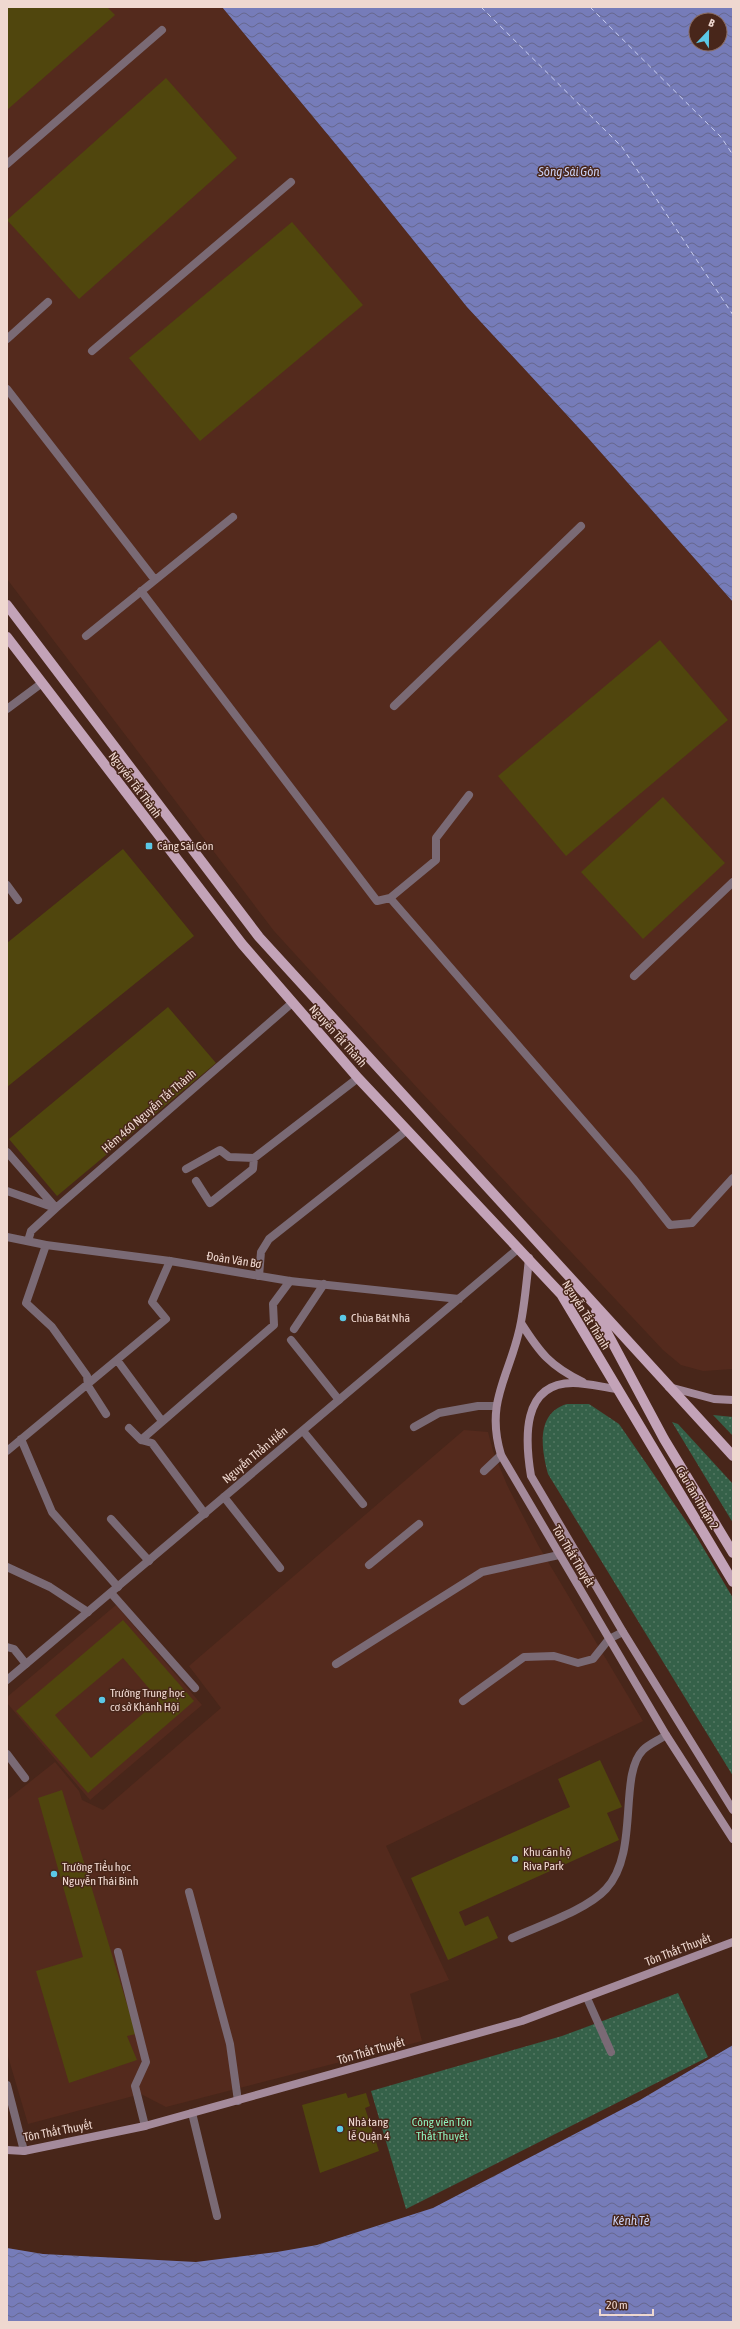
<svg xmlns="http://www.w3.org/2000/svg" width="740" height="2329" font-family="'Asap Condensed',sans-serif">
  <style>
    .built { fill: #542a1d }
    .park { fill: url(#park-dots) }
    .water { fill: url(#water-waves); fill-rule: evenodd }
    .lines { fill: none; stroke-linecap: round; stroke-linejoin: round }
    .ferry { stroke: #c9cef1; stroke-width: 1; stroke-dasharray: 5 4; stroke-linecap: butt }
    .building { fill: #50460d; fill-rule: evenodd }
    .service { stroke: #7a6a75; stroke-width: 8 }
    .minor { stroke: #7a6a75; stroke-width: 8 }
    .tertiary { stroke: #7a6a75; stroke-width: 8 }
    .secondary { stroke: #a48a9b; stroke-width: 8 }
    .primary { stroke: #c3a3b8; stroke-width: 10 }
    .poi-dot { fill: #5bc8e6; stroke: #48261a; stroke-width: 1.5 }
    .labels { text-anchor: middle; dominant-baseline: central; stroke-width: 3; stroke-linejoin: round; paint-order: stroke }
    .street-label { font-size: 12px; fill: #efd8d0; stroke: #48261a }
    .poi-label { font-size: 12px; fill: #efd8d0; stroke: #48261a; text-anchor: start }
    .park-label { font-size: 12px; fill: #8df2bc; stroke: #48261a }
    .water-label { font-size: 13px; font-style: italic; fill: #c9cef1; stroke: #48261a }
  </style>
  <defs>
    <pattern id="park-dots" width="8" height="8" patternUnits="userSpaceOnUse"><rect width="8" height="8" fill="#356149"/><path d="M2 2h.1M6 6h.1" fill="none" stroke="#537762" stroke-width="1.8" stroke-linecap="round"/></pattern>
    <pattern id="water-waves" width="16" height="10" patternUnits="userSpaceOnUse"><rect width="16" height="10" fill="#767cb9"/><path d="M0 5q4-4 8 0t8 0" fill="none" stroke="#66678e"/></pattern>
  </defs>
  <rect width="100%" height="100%" fill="#48261a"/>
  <path class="built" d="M 7,7 L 222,7 L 348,159 L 467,307 L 589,439 L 733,602 L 733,1369 L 703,1371 L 681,1365 L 663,1350 L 422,1093 L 274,931 L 7,579 Z
    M 464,1430 L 488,1432 L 493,1451 L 507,1485 L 538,1545 L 643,1721 L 386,1846 L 449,1980 L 410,1994 L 422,2041 L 166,2107 L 141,2094 L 28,2124 L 7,2053 L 7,1800 L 55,1762 L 79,1791 L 82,1800 L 103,1810 L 221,1708 L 189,1666 Z
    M 116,1605 L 202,1705 L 90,1800 L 7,1703 L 7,1697 Z"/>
  <path class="park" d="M 567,1404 L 589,1404 L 619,1424 L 695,1534 L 733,1598 L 733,1776 L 548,1474 C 541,1448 536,1413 567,1404 Z
    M 713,1415 L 733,1417 L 733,1436 Z
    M 672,1422 L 678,1424 L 733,1484 L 733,1523 Z
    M 678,1993 L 708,2057 L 406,2209 L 371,2091 L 562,2036 Z"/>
  <path class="water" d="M 222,7 L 733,7 L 733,602 L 589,439 L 467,307 L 348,159 ZM 696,20 L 720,20 L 720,44 L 696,44 Z
    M 733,2045 L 733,2322 L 7,2322 L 7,2248 L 43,2254 L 196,2262 L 277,2252 L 317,2245 L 433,2208 L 640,2100 Z"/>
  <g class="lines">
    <path class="ferry" d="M 481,7 L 622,147 L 733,315
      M 590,7 L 721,137 L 733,155"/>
  </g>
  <path class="building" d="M 7,7 L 107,7 L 115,15 L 7,110 Z
    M 166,78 L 237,158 L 79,299 L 7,220 Z
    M 292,222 L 363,305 L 200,441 L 129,358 Z
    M 660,640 L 728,720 L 566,856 L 498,776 Z
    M 663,797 L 725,863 L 643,939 L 581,872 Z
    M 123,849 L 194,936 L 7,1087 L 7,943 Z
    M 168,1007 L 216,1063 L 57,1196 L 9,1139 Z
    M 123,1620 L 194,1701 L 88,1793 L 16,1711 ZM 123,1658 L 159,1700 L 91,1758 L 55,1715 Z
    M 600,1760 L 622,1807 L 607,1813 L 619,1840 L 459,1912 L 465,1926 L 488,1916 L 498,1938 L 448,1960 L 411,1878 L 570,1807 L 558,1779 Z
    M 62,1790 L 136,2034 L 127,2036 L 137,2060 L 69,2083 L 36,1971 L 83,1957 L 38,1798 Z
    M 346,2093 L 348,2098 L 366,2093 L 370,2106 L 365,2108 L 379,2151 L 320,2173 L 302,2105 Z"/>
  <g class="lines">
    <path class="service" d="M 7,164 L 162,30
      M 7,339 L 48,302
      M 92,351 L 291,182
      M 7,389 L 155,580
      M 141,591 L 377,901 L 390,898 L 436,860 L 436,838 L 469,795
      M 86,636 L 233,517
      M 394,706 L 581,526
      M 7,885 L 18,900
      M 390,898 L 633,1178 L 670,1225 L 692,1223 L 733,1178
      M 634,976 L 733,882
      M 7,1152 L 56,1208
      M 186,1169 L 220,1150 L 229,1157 L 254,1158
      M 196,1181 L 210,1203 L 253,1169 L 254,1158 L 358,1078
      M 7,1191 L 55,1208
      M 28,1241 L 31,1231 L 56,1208 L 292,1003
      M 46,1245 L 26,1303 L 52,1327 L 87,1376 L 88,1386 L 106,1414
      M 259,1276 L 261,1252 L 269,1239 L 407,1130
      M 294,1329 L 324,1284
      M 291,1340 L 339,1400
      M 117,1360 L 162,1421
      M 414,1427 L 439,1413 L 478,1406 L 495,1406
      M 129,1428 L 141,1440 L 152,1443 L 205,1514
      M 303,1431 L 363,1504
      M 21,1439 L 52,1512 L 118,1587
      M 141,1440 L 274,1325 L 273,1304 L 290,1281
      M 7,1451 L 166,1319 L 152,1302 L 170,1261
      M 484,1471 L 501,1455
      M 224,1497 L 280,1568
      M 369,1565 L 419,1524
      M 7,1567 L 50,1587 L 88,1612
      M 111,1593 L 195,1688
      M 7,1647 L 14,1649 L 26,1664
      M 336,1664 L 482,1572 L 559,1555
      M 463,1701 L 524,1657 L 554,1656 L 578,1663 L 593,1659 L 609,1639 L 623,1632
      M 7,1754 L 25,1778
      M 189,1892 L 230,2044 L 238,2101
      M 512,1938 C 538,1926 587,1910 606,1889 C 640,1853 618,1775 643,1750 C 649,1744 659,1740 666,1735
      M 118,1952 L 146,2062 L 135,2086 L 145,2126
      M 587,1998 L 611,2052
      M 7,2085 L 24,2151
      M 192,2113 L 217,2216"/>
    <path class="minor" d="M 7,709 L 42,683
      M 111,1519 L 149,1561"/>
    <path class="tertiary" d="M 7,1237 L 46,1245 L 170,1261 L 290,1281 L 459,1299
      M 7,1680 L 519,1248"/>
    <path class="secondary" d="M 529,1258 C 527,1279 525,1301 521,1322 C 512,1373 484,1399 501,1455 L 666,1735 L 733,1839
      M 521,1323 C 540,1353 550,1366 583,1382
      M 669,1387 L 714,1399 L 733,1400
      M 616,1389 C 602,1387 587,1383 573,1383 C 521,1383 525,1440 531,1476 L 623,1632 L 733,1810
      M 7,2150 L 24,2151 L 145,2126 L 522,2021 L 733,1942"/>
    <path class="primary" d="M 7,605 L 259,937 L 733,1456
      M 7,637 L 242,944 L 358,1078 L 561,1294 L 733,1582
      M 596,1312 L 664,1439 L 733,1553"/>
  </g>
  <g class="poi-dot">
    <rect x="145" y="842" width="8" height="8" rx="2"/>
    <circle cx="343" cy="1318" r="4"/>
    <circle cx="102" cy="1700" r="4"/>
    <circle cx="515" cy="1859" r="4"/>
    <circle cx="54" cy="1874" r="4"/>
    <circle cx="340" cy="2129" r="4"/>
  </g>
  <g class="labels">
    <g class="street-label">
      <text transform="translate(135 785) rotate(53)">Nguyễn Tất Thành</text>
      <text transform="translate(338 1036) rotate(48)">Nguyễn Tất Thành</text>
      <text transform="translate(149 1111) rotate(-41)">Hẻm 460 Nguyễn Tất Thành</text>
      <text transform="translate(234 1260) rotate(9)">Đoàn Văn Bơ</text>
      <text transform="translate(586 1315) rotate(58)">Nguyễn Tất Thành</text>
      <text transform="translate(255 1455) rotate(-40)">Nguyễn Thần Hiến</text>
      <text transform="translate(697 1498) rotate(59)">Cầu Tân Thuận 2</text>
      <text transform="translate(573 1556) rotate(59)">Tôn Thất Thuyết</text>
      <text transform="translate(678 1950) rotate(-21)">Tôn Thất Thuyết</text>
      <text transform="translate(371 2051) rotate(-16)">Tôn Thất Thuyết</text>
      <text transform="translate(58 2131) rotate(-11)">Tôn Thất Thuyết</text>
    </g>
    <g class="poi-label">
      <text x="157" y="846">Cảng Sài Gòn</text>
      <text x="351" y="1318">Chùa Bát Nhã</text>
      <text x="110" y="1693">Trường Trung học<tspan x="110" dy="14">cơ sở Khánh Hội</tspan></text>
      <text x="523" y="1852">Khu căn hộ<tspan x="523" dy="14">Riva Park</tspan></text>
      <text x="62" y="1867">Trường Tiểu học<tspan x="62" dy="14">Nguyễn Thái Bình</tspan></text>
      <text x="348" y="2122">Nhà tang<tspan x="348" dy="14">lễ Quận 4</tspan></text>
    </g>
    <g class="park-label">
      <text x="442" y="2122">Công viên Tôn<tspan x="442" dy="14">Thất Thuyết</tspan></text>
    </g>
    <g class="water-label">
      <text x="569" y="171">Sông Sài Gòn</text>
      <text x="631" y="2220">Kênh Tẻ</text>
    </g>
  </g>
  <rect width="740" height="2329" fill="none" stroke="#efd8d0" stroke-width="16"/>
  <g transform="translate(708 32) rotate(22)"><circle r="19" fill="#48261a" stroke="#8b6d63"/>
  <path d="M0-3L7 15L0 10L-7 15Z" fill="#5bc8e6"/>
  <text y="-6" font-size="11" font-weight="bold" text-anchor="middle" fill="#efd8d0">B</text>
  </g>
  <path d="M600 2309v6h53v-6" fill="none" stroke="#efd8d0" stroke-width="2"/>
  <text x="606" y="2309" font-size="12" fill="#efd8d0" stroke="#48261a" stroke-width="3" paint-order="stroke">20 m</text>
</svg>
